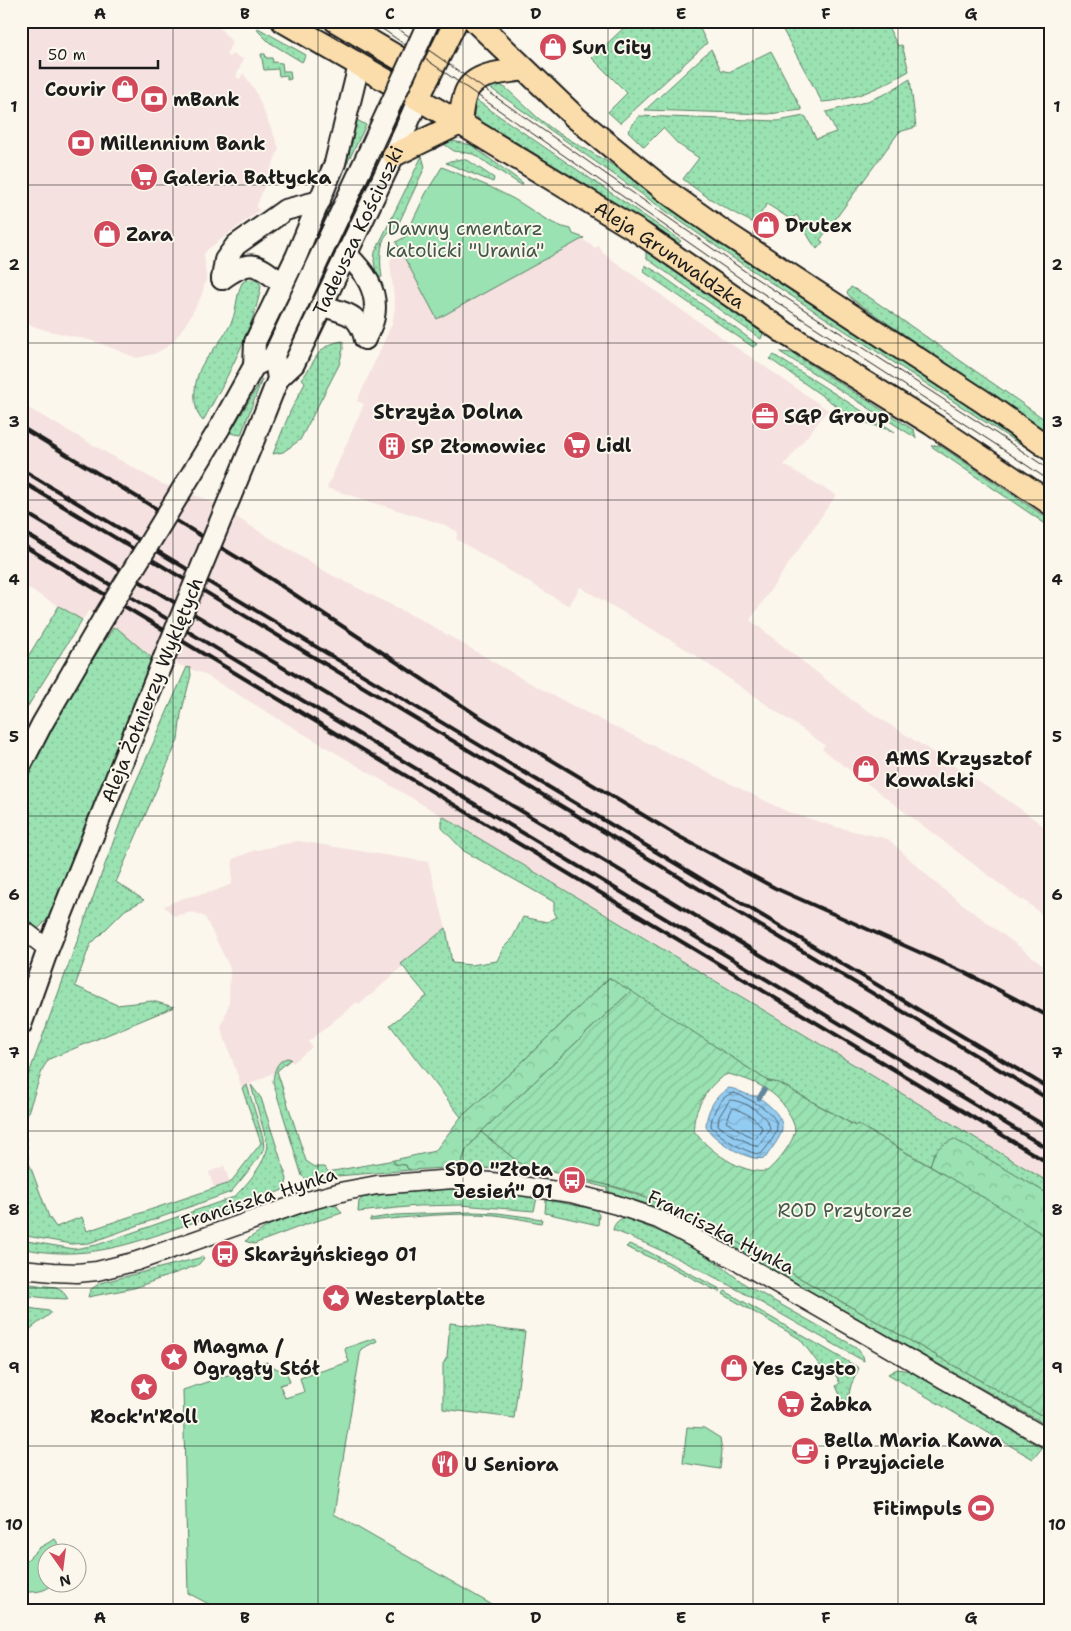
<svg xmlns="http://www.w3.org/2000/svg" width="1071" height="1631" font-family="'Shantell Sans',sans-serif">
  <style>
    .built { fill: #f5e1e0 }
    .grass { fill: url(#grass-dots); stroke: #5b7f66 }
    .forest { fill: url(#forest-crowns); stroke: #5b7f66 }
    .park { fill: #9ae2b1; stroke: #5b7f66 }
    .garden { fill: url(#garden-furrows); stroke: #5b7f66; fill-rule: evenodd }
    .water { fill: url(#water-waves); stroke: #63869c }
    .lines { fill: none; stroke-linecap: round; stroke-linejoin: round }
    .shore { stroke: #4c6272; stroke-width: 1 }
    .stream { stroke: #63869c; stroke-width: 5 }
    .tertiary-casing { stroke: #1c1c1c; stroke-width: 21 }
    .secondary-casing { stroke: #1c1c1c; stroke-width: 24 }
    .primary-casing { stroke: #1c1c1c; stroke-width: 26 }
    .tertiary { stroke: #fbf7ec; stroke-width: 18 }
    .secondary { stroke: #fbf7ec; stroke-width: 20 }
    .primary { stroke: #fbddab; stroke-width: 22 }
    .tram { stroke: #1c1c1c; stroke-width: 1 }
    .rail { stroke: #1c1c1c; stroke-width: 4 }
    .secondary-bridge-casing { stroke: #1c1c1c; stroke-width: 24; stroke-linecap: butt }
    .secondary-bridge { stroke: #fbf7ec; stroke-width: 20 }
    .grid { fill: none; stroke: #1c1c1c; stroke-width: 1; stroke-opacity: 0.55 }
    .labels { text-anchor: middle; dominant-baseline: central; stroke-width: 4; stroke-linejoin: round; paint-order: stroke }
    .poi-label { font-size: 19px; font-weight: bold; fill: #1c1c1c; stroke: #fbf7ec; text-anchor: start }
    .park-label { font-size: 19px; fill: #425749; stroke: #fbf7ec }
    .street-label { font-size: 19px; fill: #1c1c1c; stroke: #fbf7ec }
    .neighbourhood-label { font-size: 20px; font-weight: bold; fill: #1c1c1c; stroke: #fbf7ec }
    .neatline { fill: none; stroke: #1c1c1c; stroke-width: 2 }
    .grid-label { font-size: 16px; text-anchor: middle; font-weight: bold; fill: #1c1c1c }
  </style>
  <defs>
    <pattern id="grass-dots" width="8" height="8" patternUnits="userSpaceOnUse" patternTransform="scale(1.25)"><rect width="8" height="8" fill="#9ae2b1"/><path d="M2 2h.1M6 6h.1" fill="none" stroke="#84c198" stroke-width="1.8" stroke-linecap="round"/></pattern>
    <pattern id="forest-crowns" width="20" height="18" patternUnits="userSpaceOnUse" patternTransform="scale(1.25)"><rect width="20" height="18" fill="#9ae2b1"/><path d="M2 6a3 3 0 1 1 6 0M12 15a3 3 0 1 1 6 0" fill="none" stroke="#84c198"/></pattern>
    <pattern id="garden-furrows" width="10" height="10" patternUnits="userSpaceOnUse" patternTransform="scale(1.25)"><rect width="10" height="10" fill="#9ae2b1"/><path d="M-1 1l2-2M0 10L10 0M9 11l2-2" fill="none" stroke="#84c198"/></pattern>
    <pattern id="water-waves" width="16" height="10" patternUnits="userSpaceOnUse" patternTransform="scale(1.25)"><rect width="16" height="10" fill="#93ccf2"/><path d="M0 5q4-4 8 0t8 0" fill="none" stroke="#7eafcf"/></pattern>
  </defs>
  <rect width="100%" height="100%" fill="#fbf7ec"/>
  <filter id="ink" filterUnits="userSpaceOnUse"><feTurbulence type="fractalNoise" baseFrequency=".02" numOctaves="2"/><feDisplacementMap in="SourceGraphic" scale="10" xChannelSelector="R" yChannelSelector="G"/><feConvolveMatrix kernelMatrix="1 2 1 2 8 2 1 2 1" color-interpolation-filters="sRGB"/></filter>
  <g filter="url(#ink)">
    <path class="built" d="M 21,21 L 214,21 L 232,42 L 226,55 L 230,57 L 232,54 L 243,59 L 236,77 L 240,79 L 243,73 L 255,90 L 279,148 L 256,208 L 260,210 L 207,250 L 204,254 L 206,279 L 201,297 L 187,322 L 175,339 L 167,347 L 154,354 L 137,358 L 94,341 L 45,330 L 21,322 Z
      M 582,239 L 595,248 L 599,246 L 603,253 L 683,311 L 828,410 L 784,465 L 836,495 L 750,620 L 853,701 L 1015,805 L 1050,831 L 1050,921 L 1024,900 L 1021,900 L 1009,891 L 822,749 L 825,745 L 686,649 L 580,587 L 569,606 L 456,539 L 458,532 L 445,525 L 327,488 L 364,404 L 357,401 L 392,324 L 395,307 L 390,263 L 396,242 L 437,318 Z
      M 21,404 L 160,483 L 208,500 L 326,572 L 425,622 L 521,678 L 573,706 L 788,812 L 836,827 L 888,839 L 940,887 L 1050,970 L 1050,1183 L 606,914 L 202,673 L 150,655 L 117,628 L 89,611 L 82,620 L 21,584 Z
      M 298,841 L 428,862 L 446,928 L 401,964 L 403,966 L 373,993 L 359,1004 L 357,1002 L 308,1042 L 312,1047 L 293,1063 L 290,1060 L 279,1070 L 242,1088 L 221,1028 L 229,1003 L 230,968 L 205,917 L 193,912 L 174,916 L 164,906 L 183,898 L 212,892 L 232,884 L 233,859 L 253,851 Z
      M 224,1166 L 230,1183 L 214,1188 L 209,1172 Z"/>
    <path class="grass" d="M 631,21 L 696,21 L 707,43 L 620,123 L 608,112 L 627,93 L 592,58 Z
      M 778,21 L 885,21 L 898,46 L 902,45 L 909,71 C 881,87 855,100 822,102 Z
      M 258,28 L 306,55 L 302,62 L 269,42 L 257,30 Z
      M 711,49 L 721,70 L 729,72 L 771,51 L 802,110 L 768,114 L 645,110 Z
      M 261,54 L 265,54 L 266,58 L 272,58 L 273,62 L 282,63 L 283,71 L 290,71 L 291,79 L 287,80 L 287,75 L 279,76 L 278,69 L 264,70 Z
      M 910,79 L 916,127 L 899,132 L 820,240 L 823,242 L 817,249 L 811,241 L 797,215 L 790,219 L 767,204 L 754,223 C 729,211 705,197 683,179 L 699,158 L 678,144 L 663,128 L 644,147 L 628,131 L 639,116 L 778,121 L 804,116 L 806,117 L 816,139 L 836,132 L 826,112 L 865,102 L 885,94 Z
      M 491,84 L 500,85 L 507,89 L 538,118 L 555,131 L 621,170 L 710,238 L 863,335 L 1021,441 L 1019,444 L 730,256 L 486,85 Z
      M 473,98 L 681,241 L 679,243 L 485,126 L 472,112 Z
      M 357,120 L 366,125 L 339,180 Z
      M 453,141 L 471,145 L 523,183 L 522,185 L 518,183 L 473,154 L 454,151 L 441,142 Z
      M 422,156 L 425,167 L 397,227 C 394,230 389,231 387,234 C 379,242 380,267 382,277 L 377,278 L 374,261 L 375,252 Z
      M 462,159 L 469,161 L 494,178 L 493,182 L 446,163 L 450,161 Z
      M 646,250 L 760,329 L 763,334 L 761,339 L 646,258 Z
      M 645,265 L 657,272 L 757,344 L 753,347 L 644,272 Z
      M 253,279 L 259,282 L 261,286 C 254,329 224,383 203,421 C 190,408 194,376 204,362 C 214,348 225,337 232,321 C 237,309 236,295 242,283 L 246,280 Z
      M 851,287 L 869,297 L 1050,423 L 1050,434 L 852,299 L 847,293 Z
      M 343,341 L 343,349 L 339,365 L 300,440 L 283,452 L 273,454 L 290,412 L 304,385 L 305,382 L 302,379 C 317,360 316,345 343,341 Z
      M 780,352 L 792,353 L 914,430 L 916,438 Z
      M 774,355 L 895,432 L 855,419 L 770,359 Z
      M 262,379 L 241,435 L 230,433 Z
      M 939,445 L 1050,520 L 1050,527 L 931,446 Z
      M 59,606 L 82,620 L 21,717 L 21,668 Z
      M 113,628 L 117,628 L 152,658 L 50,915 L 46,921 L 37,930 L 32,923 L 21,916 L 21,793 L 39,753 L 70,696 Z
      M 187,667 L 190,668 L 191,675 L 181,714 L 178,740 L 116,882 L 144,900 L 125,910 L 90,945 L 75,986 L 117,1005 L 152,1001 L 174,1007 L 49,1059 L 43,1068 L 24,1124 L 29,1163 L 49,1217 L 56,1227 L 82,1217 L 87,1231 L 230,1183 L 261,1143 L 242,1088 L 247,1085 L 263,1138 L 264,1149 L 259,1158 L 231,1192 L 89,1243 L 72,1244 L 21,1235 L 21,1098 L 26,1082 L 131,793 Z
      M 442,816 L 1050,1183 L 1050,1195 L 1009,1172 L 934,1153 L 930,1166 L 857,1124 L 856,1126 L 779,1083 L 768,1081 L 609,978 L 516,1068 L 461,1117 L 390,1025 L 427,996 L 401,964 L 446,928 L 452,963 L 471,965 L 497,961 L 503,948 L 512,939 L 523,917 L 547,922 L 557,917 L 554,912 L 554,902 L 464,851 L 442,828 Z
      M 287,1058 L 291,1059 L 277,1071 L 306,1161 L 315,1167 L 325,1167 L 328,1172 L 394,1160 L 395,1164 L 406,1165 L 407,1168 L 411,1170 L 337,1176 L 311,1182 L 302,1176 L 273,1082 C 274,1072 276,1061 287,1058 Z
      M 251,1085 L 261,1098 L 287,1179 L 285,1188 L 283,1190 C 251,1202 218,1214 186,1225 C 129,1245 83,1262 21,1248 L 21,1240 L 74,1249 L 97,1245 L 234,1197 C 247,1185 265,1163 268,1146 Z
      M 481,1132 L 522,1165 L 518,1170 L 460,1167 L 466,1150 Z
      M 586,1179 C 627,1190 662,1203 700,1221 L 1039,1414 L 1050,1416 L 1050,1427 L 709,1234 L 650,1205 L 607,1191 L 607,1188 L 585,1182 Z
      M 450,1189 L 473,1189 L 537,1198 L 534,1211 L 461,1205 L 417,1206 L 358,1212 L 359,1201 L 364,1197 L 411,1191 Z
      M 546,1200 L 595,1209 L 599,1215 L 598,1225 L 545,1213 Z
      M 329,1205 L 337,1206 L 342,1213 L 307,1224 L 254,1244 L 245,1241 L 274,1222 Z
      M 472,1212 L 498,1213 L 542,1219 L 541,1223 C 526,1220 510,1217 495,1215 C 453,1212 411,1217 370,1221 L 370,1219 L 395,1215 Z
      M 625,1218 L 663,1233 L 708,1256 L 746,1285 L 856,1347 L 863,1356 L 864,1361 C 782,1316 701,1264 613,1230 C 614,1224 618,1219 625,1218 Z
      M 629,1244 L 647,1251 L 720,1289 L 719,1292 L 667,1265 L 626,1247 Z
      M 203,1257 L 204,1258 L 198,1265 L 134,1288 L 88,1297 L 90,1290 L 100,1283 Z
      M 21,1283 L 56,1287 L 62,1290 L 68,1299 L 46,1298 L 21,1295 Z
      M 725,1291 L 859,1368 L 851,1385 L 846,1408 L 836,1386 L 840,1383 L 831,1367 L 824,1371 L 800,1339 L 723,1294 Z
      M 21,1307 L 49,1311 L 50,1312 L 50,1314 L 21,1336 Z
      M 450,1323 L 525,1332 L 514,1418 L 443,1409 L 443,1364 L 447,1357 Z
      M 897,1369 L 910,1371 L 1042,1448 L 1033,1459 L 888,1374 Z"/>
    <path class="forest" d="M 609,978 L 631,991 L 481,1132 L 466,1150 L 460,1167 L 411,1170 L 407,1168 L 406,1165 L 394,1164 L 394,1160 L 435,1151 L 461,1117 L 516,1068 Z
      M 954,1139 L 1050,1195 L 1050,1239 L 930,1166 C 935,1149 938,1147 954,1139 Z"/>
    <path class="park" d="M 442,167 C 463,176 486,184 506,195 C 528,205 547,225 571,229 L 573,234 L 584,238 L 437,319 L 396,242 L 405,237 L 426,193 Z
      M 375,1338 L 377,1341 L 361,1349 L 334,1514 L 501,1610 L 220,1610 L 188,1593 L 183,1390 L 267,1362 L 270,1365 L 287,1374 L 290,1382 L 280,1385 L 285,1398 L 304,1392 L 300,1378 L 349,1362 L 345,1350 L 346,1348 Z
      M 687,1427 L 704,1428 L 720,1438 L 722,1451 L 720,1469 L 683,1463 Z
      M 55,1539 L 64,1553 L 48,1554 L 48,1584 L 53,1584 C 44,1593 33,1592 21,1592 L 21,1566 L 39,1548 Z"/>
    <path class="garden" d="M 631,991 L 768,1081 L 779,1083 L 855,1126 L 857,1124 L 998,1206 L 1050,1239 L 1050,1416 L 1039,1414 L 700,1221 L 650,1198 L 620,1188 L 522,1165 L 481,1132 ZM 728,1074 C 753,1080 779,1091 790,1116 C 792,1120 795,1126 795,1130 C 794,1142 776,1164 767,1171 C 742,1175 708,1150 694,1131 C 691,1113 710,1080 728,1074 Z"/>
    <path class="water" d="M 729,1088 C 739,1089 747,1097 757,1096 C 767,1103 787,1118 781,1133 C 778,1141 771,1149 766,1157 C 753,1165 713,1140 706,1127 C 706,1112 715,1095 729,1088 Z"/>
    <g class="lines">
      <path class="shore" d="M 734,1093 C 747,1098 775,1110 777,1126 C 778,1134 766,1148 761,1154 C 749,1155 718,1136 711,1126 C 711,1115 721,1094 734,1093 Z
        M 730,1100 C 743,1100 769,1115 770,1129 L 758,1147 L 728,1133 L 718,1125 L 719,1117 Z
        M 735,1108 C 745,1114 757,1117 762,1128 L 756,1138 L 751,1137 L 726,1122 L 732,1109 Z"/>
      <path class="stream" d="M 759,1098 L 764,1090"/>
      <g class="tertiary-casing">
        <path id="tertiary" d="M 21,928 L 48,949
          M 21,1269 L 53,1272 L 77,1273 L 97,1271 L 137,1261 L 304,1202 L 345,1191 L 377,1185 L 453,1179 L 492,1182 L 571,1193 L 617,1205 L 658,1219 L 736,1260 L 1050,1440"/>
      </g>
      <g class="secondary-casing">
        <g id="secondary">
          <path d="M 346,254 C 364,271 379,290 374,317 C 373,324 368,332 365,339"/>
          <path d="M 222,279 L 225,260 L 236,245 L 285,210 L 320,201"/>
          <path d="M 222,279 C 252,258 255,263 283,284"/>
          <path d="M 321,305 C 345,314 358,311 365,339"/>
          <path d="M 254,366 L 255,342 L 296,257 L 335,163 L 359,65"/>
          <path id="s1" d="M 278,379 L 294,364 L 394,155 L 418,100"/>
          <path d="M 219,429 L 254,366 L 266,360"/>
          <path d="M 253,442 L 278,379 L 274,355 L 361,169"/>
          <path d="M 21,765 L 42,724 L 103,619"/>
          <path d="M 21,1025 L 48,949 L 163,660"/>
        </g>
      </g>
      <g class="primary-casing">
        <g id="primary">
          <path id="s2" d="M 283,21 L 460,123 L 641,233 L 785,333 L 932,424 L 1050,503"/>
          <path d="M 336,21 L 429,76"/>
          <path d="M 475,21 L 576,118 L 666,191 L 721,230 L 982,401 L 1050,449"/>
          <path d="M 422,90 L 456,21"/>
          <path d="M 394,155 L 460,123 C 461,114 462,104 465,95 C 472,72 504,73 524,69"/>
        </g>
      </g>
      <use href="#tertiary" class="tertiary"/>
      <use href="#secondary" class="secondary"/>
      <use href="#primary" class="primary"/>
      <path class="tram" d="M 371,21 L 744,281 L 992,442 L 1050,481
        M 387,21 L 749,274 L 997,434 L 1050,470"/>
      <path class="rail" d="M 21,427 L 253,567 L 475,714 L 678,836 L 775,888 L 966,973 L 1050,1017
        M 21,469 L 1050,1089
        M 21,481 L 1050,1100
        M 21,510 L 1050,1129
        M 21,531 L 1050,1150
        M 21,544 L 918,1084 L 1050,1164"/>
      <g class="secondary-bridge-casing">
        <path id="secondary-bridge" d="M 361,169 L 429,21
          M 103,619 L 219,429
          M 163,660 L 253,442"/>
      </g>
      <use href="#secondary-bridge" class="secondary-bridge"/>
    </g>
  </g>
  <path class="grid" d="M 173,21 L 173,1610M 318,21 L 318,1610M 463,21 L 463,1610M 608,21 L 608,1610M 753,21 L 753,1610M 898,21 L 898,1610M 21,185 L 1050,185M 21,343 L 1050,343M 21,500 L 1050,500M 21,658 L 1050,658M 21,816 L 1050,816M 21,973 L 1050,973M 21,1131 L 1050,1131M 21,1288 L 1050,1288M 21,1446 L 1050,1446"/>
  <defs>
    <g id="shop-disc" transform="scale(1.4375)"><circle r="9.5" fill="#d1495b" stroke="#fbf7ec"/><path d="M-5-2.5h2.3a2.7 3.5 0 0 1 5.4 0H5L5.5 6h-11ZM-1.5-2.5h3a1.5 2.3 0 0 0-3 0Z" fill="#fff"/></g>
    <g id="bank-disc" transform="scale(1.4375)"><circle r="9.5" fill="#d1495b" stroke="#fbf7ec"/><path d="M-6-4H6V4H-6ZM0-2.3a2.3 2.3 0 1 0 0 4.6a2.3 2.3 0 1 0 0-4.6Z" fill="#fff"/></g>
    <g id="supermarket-disc" transform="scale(1.4375)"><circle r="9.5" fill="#d1495b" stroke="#fbf7ec"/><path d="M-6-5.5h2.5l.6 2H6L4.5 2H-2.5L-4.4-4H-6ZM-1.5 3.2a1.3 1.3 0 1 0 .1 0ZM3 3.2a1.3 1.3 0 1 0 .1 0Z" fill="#fff"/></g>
    <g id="office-disc" transform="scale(1.4375)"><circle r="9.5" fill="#d1495b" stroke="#fbf7ec"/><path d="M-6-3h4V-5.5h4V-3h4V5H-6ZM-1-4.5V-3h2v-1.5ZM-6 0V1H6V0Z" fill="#fff"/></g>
    <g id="building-disc" transform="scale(1.4375)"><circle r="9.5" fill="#d1495b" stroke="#fbf7ec"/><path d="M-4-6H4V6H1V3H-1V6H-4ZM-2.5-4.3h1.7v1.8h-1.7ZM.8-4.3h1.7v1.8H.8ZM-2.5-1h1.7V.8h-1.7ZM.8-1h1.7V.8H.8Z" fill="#fff"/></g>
    <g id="bus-disc" transform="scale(1.4375)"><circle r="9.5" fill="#d1495b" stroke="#fbf7ec"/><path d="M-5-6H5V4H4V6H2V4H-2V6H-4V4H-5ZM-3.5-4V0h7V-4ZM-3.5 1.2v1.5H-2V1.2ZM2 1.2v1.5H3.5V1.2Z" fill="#fff"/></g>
    <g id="sight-disc" transform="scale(1.4375)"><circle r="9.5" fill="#d1495b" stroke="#fbf7ec"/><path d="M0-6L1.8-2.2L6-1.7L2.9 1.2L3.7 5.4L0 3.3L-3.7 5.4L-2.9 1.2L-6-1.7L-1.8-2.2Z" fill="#fff"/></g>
    <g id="cafe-disc" transform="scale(1.4375)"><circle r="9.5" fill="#d1495b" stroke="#fbf7ec"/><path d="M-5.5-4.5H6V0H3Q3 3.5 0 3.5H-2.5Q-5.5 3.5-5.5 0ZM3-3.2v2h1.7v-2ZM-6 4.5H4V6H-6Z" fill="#fff"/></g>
    <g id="restaurant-disc" transform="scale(1.4375)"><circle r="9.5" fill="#d1495b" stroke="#fbf7ec"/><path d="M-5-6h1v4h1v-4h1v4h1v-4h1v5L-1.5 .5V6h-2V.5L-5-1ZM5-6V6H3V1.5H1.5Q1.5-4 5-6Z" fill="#fff"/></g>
    <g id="stadium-disc" transform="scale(1.4375)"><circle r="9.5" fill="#d1495b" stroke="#fbf7ec"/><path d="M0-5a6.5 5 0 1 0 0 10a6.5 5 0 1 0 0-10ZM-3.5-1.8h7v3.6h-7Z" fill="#fff"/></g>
  </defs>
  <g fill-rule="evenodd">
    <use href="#shop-disc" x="553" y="47"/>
    <use href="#shop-disc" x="125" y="89"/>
    <use href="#bank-disc" x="154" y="99"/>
    <use href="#bank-disc" x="81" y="143"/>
    <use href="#supermarket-disc" x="144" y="177"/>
    <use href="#shop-disc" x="766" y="225"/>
    <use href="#shop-disc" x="107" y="234"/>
    <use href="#office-disc" x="765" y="416"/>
    <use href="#supermarket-disc" x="577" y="445"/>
    <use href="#building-disc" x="392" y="446"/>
    <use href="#shop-disc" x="866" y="769"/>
    <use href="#bus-disc" x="572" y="1180"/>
    <use href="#bus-disc" x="225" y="1254"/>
    <use href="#sight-disc" x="336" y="1298"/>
    <use href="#sight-disc" x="174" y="1357"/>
    <use href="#shop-disc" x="734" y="1368"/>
    <use href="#sight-disc" x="144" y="1387"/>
    <use href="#supermarket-disc" x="791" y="1404"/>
    <use href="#cafe-disc" x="805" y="1451"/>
    <use href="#restaurant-disc" x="445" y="1464"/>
    <use href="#stadium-disc" x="981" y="1508"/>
  </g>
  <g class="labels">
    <g class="poi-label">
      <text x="572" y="47">Sun City</text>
      <text x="106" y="89" text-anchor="end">Courir</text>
      <text x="173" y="99">mBank</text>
      <text x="100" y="143">Millennium Bank</text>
      <text x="163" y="177">Galeria Bałtycka</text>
      <text x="785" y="225">Drutex</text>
      <text x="126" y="234">Zara</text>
      <text x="784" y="416">SGP Group</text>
      <text x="596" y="445">Lidl</text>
      <text x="411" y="446">SP Złomowiec</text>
      <text x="885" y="758">AMS Krzysztof<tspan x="885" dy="22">Kowalski</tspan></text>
      <text x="553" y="1169" text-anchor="end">SDO "Złota<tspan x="553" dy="22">Jesień" 01</tspan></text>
      <text x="244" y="1254">Skarżyńskiego 01</text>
      <text x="355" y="1298">Westerplatte</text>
      <text x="193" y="1346">Magma /<tspan x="193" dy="22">Ogrągły Stół</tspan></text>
      <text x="753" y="1368">Yes Czysto</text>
      <text x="810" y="1404">Żabka</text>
      <text x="144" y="1416" text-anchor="middle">Rock'n'Roll</text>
      <text x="824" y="1440">Bella Maria Kawa<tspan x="824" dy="22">i Przyjaciele</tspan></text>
      <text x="464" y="1464">U Seniora</text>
      <text x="962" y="1508" text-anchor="end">Fitimpuls</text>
    </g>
    <g class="park-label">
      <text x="465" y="228">Dawny cmentarz<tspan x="465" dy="22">katolicki "Urania"</tspan></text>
      <text x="845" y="1210">ROD Przytorze</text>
    </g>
    <g class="street-label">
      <text stroke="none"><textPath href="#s1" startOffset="170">Tadeusza Kościuszki</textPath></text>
      <text stroke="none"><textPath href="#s2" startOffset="452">Aleja Grunwaldzka</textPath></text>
      <text transform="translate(152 690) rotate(-68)">Aleja Żołnierzy Wyklętych</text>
      <text transform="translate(259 1198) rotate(-18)">Franciszka Hynka</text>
      <text transform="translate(721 1232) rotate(27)">Franciszka Hynka</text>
    </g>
    <g class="neighbourhood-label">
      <text x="448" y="412">Strzyża Dolna</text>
    </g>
  </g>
  <rect width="1071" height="1631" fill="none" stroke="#fbf7ec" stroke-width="55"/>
  <g transform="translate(62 1568) rotate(166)"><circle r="24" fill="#fbf7ec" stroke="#a29f99"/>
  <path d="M0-4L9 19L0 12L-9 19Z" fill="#d1495b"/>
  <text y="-8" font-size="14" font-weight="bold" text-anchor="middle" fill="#1c1c1c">N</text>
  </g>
  <path d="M40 60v8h118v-8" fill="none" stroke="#1c1c1c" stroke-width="2.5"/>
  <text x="48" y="60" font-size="15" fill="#1c1c1c" stroke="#fbf7ec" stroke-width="4" paint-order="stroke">50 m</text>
  <rect x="28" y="28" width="1016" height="1576" class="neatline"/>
  <g class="grid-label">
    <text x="100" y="19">A</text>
    <text x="245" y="19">B</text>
    <text x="390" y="19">C</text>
    <text x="536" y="19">D</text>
    <text x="681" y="19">E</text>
    <text x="826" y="19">F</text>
    <text x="971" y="19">G</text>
    <text x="14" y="112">1</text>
    <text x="1057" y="112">1</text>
    <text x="14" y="270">2</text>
    <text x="1057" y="270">2</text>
    <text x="14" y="427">3</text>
    <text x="1057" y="427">3</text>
    <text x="14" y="585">4</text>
    <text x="1057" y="585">4</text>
    <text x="14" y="742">5</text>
    <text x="1057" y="742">5</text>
    <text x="14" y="900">6</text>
    <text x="1057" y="900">6</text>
    <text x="14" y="1058">7</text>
    <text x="1057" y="1058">7</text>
    <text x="14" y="1215">8</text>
    <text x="1057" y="1215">8</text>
    <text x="14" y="1373">9</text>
    <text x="1057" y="1373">9</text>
    <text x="14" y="1530">10</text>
    <text x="1057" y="1530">10</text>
    <text x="100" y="1623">A</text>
    <text x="245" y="1623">B</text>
    <text x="390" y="1623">C</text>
    <text x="536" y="1623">D</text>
    <text x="681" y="1623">E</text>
    <text x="826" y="1623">F</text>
    <text x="971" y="1623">G</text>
  </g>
</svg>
